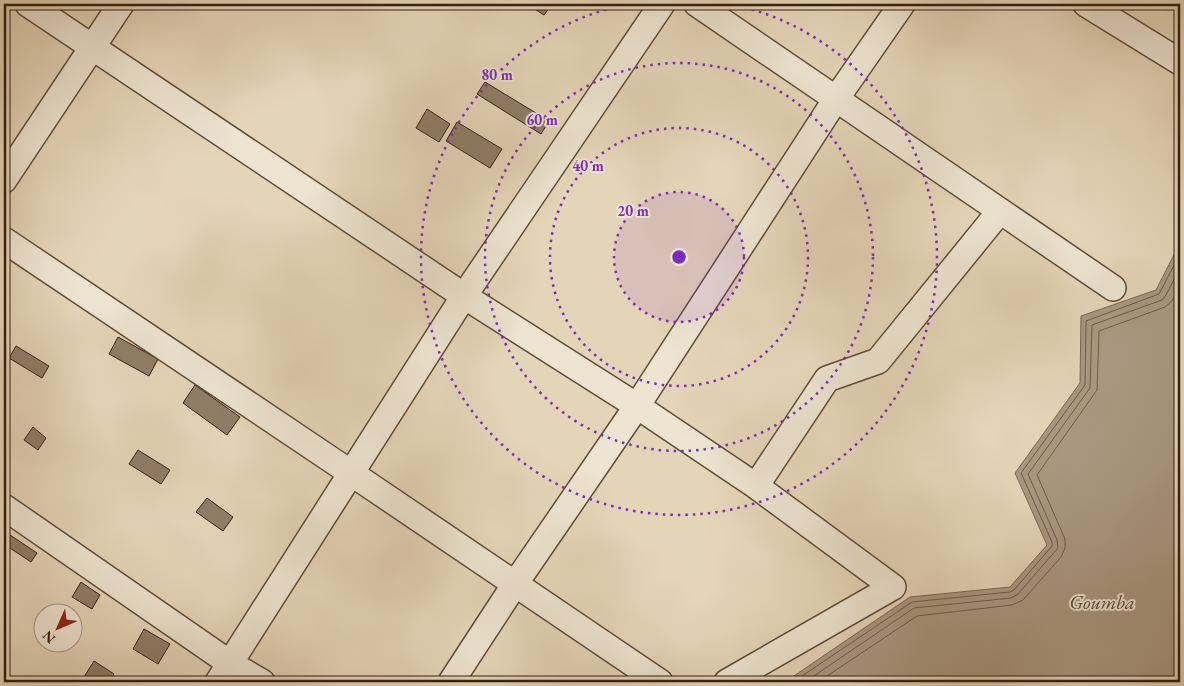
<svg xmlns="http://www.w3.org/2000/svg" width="1184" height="686" font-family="'EB Garamond',serif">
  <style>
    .water { fill: #a9977f; stroke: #7a6753 }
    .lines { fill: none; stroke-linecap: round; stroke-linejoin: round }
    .shore { stroke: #6e5b48; stroke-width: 1 }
    .building { fill: #907e67; stroke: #341f10 }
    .minor-casing { stroke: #604c3a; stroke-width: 28 }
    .minor { stroke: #eee4d1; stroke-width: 25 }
    .ring { fill: none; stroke: #7b2cbf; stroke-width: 2.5; stroke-dasharray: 2.5 5 }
    .labels { text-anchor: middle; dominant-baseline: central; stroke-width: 4; stroke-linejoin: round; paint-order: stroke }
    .water-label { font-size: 20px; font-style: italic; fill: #5d4937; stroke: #eee4d1 }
    .centre { fill: #7b2cbf; stroke: #eee4d1; stroke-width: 2.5 }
    .ring-label { font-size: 15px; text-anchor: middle; font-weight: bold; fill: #7b2cbf; stroke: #eee4d1; stroke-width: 4; stroke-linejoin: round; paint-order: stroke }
  </style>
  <rect width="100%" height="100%" fill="#e5d5b8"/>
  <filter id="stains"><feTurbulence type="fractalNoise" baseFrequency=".004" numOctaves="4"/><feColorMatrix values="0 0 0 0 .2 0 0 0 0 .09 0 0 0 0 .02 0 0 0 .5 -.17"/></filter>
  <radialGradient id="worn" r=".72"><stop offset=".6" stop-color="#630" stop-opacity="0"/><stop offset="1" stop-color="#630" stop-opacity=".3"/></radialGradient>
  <path class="water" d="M 1180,243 L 1180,682 L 785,682 L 910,597 L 1010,587 L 1047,545 L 1015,473 L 1080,383 L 1081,316 L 1156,290 Z"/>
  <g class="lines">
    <path class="shore" d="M 793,682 L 912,602 L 1010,592 L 1014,590 L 1052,546 L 1052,542 L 1021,473 L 1085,385 L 1086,321 L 1159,294 L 1180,254
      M 805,682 L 914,608 L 1011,598 L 1018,594 L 1058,548 L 1057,540 L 1028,474 L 1090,388 L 1092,325 L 1162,300 L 1166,295 L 1180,268
      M 818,682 L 917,616 L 1012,605 L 1023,600 L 1061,557 L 1065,548 L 1065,539 L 1037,475 L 1097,390 L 1099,331 L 1165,307 L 1172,301 L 1180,285"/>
  </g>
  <path class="building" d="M 527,4 L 552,4 L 544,15 Z
    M 485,82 L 549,121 L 541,134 L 477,94 Z
    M 427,109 L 450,124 L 439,142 L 416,128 Z
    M 457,122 L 502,149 L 490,168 L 446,141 Z
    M 118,337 L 158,359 L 149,376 L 109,354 Z
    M 16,346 L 49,366 L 42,378 L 9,358 Z
    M 195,385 L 240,417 L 227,435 L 183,403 Z
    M 33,427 L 46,438 L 38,450 L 24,440 Z
    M 138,450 L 170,470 L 161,484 L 129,464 Z
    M 207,498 L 233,517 L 223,531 L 196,512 Z
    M 4,531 L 37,553 L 31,562 L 4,544 Z
    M 81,582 L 100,595 L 92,609 L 72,597 Z
    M 144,629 L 170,644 L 158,664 L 133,649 Z
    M 94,661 L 114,674 L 109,682 L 93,682 L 84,677 Z"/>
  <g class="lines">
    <g class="minor-casing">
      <path id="minor" d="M 28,4 L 464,296 L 637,406 L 756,486 L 893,587 L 727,682
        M 697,4 L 1113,288
        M 1086,4 L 1180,62
        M 4,180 L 121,4
        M 4,240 L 351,473 L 660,682
        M 756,486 L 827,379 L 878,361 L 1000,211
        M 4,507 L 231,664 L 262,682
        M 218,682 L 464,296 L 662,4
        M 451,682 L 515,584 L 637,406 L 836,99 L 902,4"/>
    </g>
    <use href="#minor" class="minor"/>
  </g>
  <circle cx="679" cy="257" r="65" fill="#7b2cbf" fill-opacity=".12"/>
  <g class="ring">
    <circle cx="679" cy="257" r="65"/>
    <circle cx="679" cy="257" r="129"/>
    <circle cx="679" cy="257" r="194"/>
    <path d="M730 4A258 258 0 1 1 628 4"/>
  </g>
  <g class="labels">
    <g class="water-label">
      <text x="1102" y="602">Goumba</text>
    </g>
  </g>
  <circle cx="679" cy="257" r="8" class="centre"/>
  <g class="ring-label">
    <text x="497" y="80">80 m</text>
    <text x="542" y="125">60 m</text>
    <text x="588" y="171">40 m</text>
    <text x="633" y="216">20 m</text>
  </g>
  <rect width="1184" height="686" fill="none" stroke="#e5d5b8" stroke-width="20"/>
  <rect x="5" y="5" width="1174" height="676" fill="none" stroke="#341f10" stroke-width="2.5"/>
  <rect x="10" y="10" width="1164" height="666" fill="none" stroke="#341f10"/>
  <g transform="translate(58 628) rotate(225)"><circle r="24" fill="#eee4d1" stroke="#a49584"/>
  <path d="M0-4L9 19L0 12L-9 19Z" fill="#8f2418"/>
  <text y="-8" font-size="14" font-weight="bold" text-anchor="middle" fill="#341f10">N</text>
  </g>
  <rect width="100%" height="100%" filter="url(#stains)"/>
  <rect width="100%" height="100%" fill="url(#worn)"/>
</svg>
